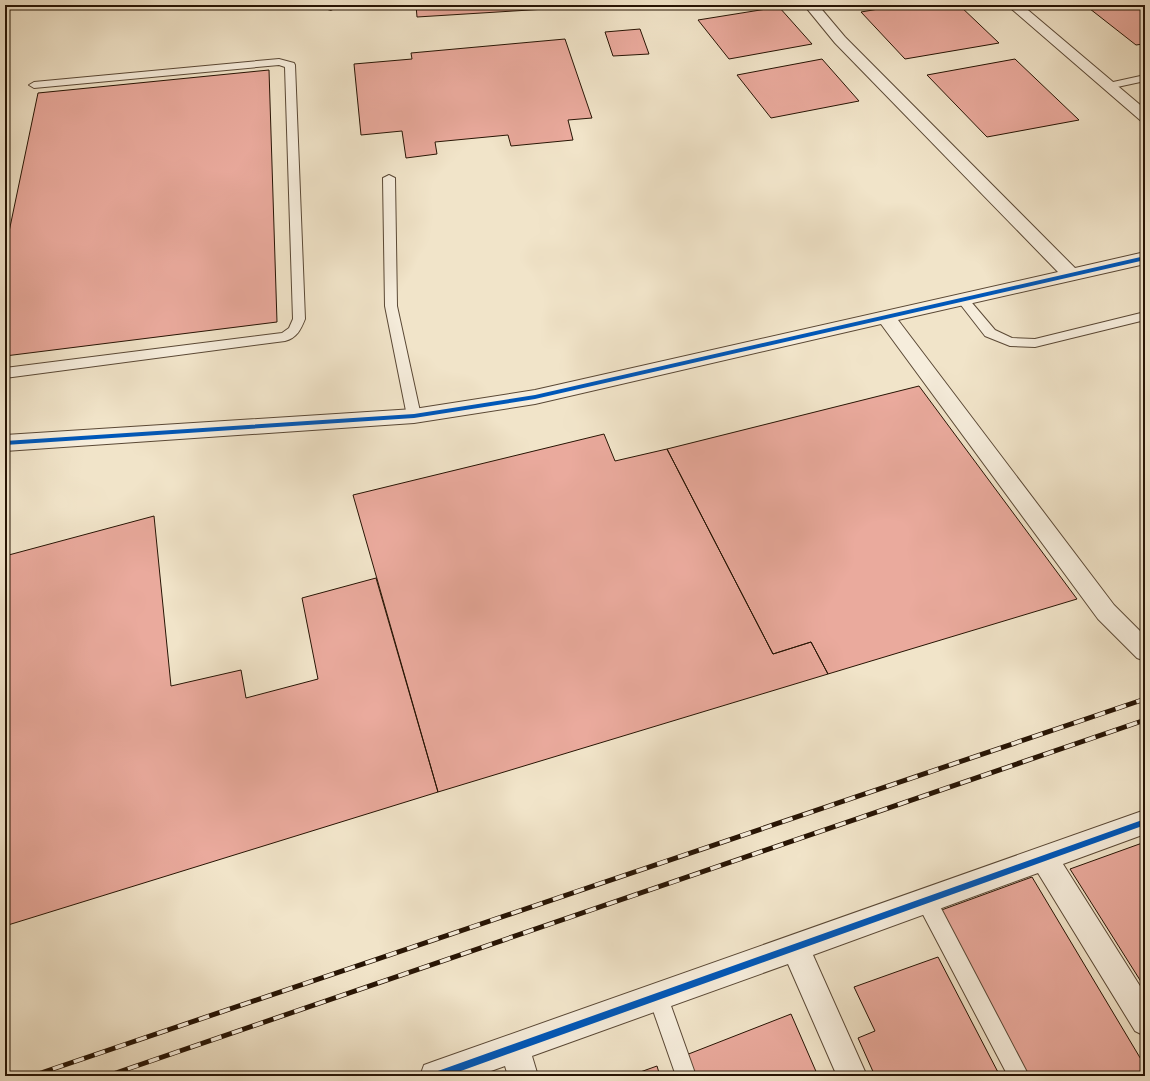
<svg xmlns="http://www.w3.org/2000/svg" width="1150" height="1081" font-family="Alegreya,serif">
  <style>
    .building { fill: #eaaa9d; stroke: #271404 }
    .lines { fill: none; stroke-linecap: round; stroke-linejoin: round }
    .service-casing { stroke: #5a4835; stroke-width: 2 }
    .minor-casing { stroke: #5a4835; stroke-width: 2 }
    .service { fill: #f6eddc; fill-rule: evenodd }
    .minor { fill: #f6eddc; fill-rule: evenodd }
    .rail-casing { stroke: #271404; stroke-width: 5 }
    .rail { stroke: #f6eddc; stroke-width: 3.5; stroke-dasharray: 11; stroke-linecap: butt }
    .cycleway-casing { stroke: #f6eddc; stroke-width: 2 }
    .cycleway { fill: #0057b8; fill-rule: evenodd }
  </style>
  <rect width="100%" height="100%" fill="#f1e4c9"/>
  <filter id="stains"><feTurbulence type="fractalNoise" baseFrequency=".005" numOctaves="4"/><feColorMatrix values="0 0 0 0 .2 0 0 0 0 .09 0 0 0 0 .02 0 0 0 .5 -.17"/></filter>
  <radialGradient id="worn" r=".72"><stop offset=".6" stop-color="#630" stop-opacity="0"/><stop offset="1" stop-color="#630" stop-opacity=".3"/></radialGradient>
  <path class="building" d="M 416,5 L 561,5 L 562,8 L 417,17 Z
    M 902,5 L 959,5 L 999,43 L 905,59 L 861,12 Z
    M 1085,5 L 1145,5 L 1145,46 L 1143,44 L 1136,45 Z
    M 779,7 L 812,44 L 729,59 L 698,20 Z
    M 640,29 L 649,54 L 613,56 L 605,32 Z
    M 565,39 L 592,118 L 568,120 L 573,140 L 511,146 L 508,135 L 435,142 L 437,154 L 406,158 L 402,131 L 361,135 L 354,64 L 412,59 L 411,53 Z
    M 822,59 L 859,101 L 771,118 L 737,75 Z
    M 1015,59 L 1079,120 L 987,137 L 927,75 Z
    M 269,70 L 277,322 L 5,356 L 5,251 L 38,93 Z
    M 919,386 L 1077,599 L 828,674 L 811,642 L 773,654 L 667,449 Z
    M 604,434 L 615,461 L 667,449 L 773,654 L 811,642 L 828,674 L 438,792 L 353,495 Z
    M 154,516 L 171,686 L 241,670 L 246,698 L 318,679 L 302,598 L 376,578 L 438,792 L 8,925 L 5,556 Z
    M 1145,842 L 1145,988 L 1070,869 Z
    M 1032,877 L 1145,1066 L 1145,1076 L 1024,1076 L 936,912 Z
    M 938,957 L 1000,1076 L 875,1076 L 858,1038 L 875,1031 L 854,987 Z
    M 791,1014 L 818,1076 L 694,1076 L 686,1055 Z
    M 657,1066 L 660,1076 L 629,1076 Z"/>
  <g class="lines">
    <g class="service-casing">
      <path id="service" d="M 325,5 L 335,5 L 336,7 L 331,10 L 328,9 Z
        M 279,59 L 294,63 L 295,65 L 305,319 C 301,329 297,338 285,341 L 5,378 L 5,368 L 282,333 L 289,328 L 293,319 L 285,67 L 279,65 L 34,88 L 29,85 L 34,82 Z
        M 1145,75 L 1145,81 L 1108,89 L 1103,86 L 1104,84 Z
        M 389,175 L 395,178 L 397,306 L 421,416 L 419,419 L 414,421 L 409,419 L 407,416 L 385,306 L 383,178 Z
        M 963,296 L 967,297 L 995,330 L 1012,338 L 1035,339 L 1145,312 L 1145,320 L 1035,347 L 1010,346 L 985,336 L 957,300 L 959,297 Z
        M 926,891 L 933,893 L 1029,1076 L 1008,1076 L 919,907 L 917,900 L 919,893 Z
        M 658,986 L 665,989 L 696,1076 L 676,1076 L 648,996 L 651,989 Z"/>
    </g>
    <g class="minor-casing">
      <path id="minor" d="M 804,5 L 818,5 L 845,37 L 1075,268 L 1145,252 L 1145,264 L 898,320 L 1114,605 L 1145,636 L 1145,661 L 1137,658 L 1098,619 L 881,324 L 535,404 L 414,423 L 5,451 L 5,435 L 414,409 L 535,390 L 1058,272 L 835,43 Z
        M 1007,5 L 1022,5 L 1145,109 L 1145,122 L 1140,120 Z
        M 1145,810 L 1145,834 L 1063,864 L 1145,994 L 1145,1036 L 1135,1031 L 1038,873 L 813,955 L 867,1076 L 837,1076 L 788,964 L 532,1056 L 538,1076 L 508,1076 L 505,1066 L 477,1076 L 420,1076 L 424,1065 L 435,1061 Z"/>
    </g>
    <use href="#service" class="service"/>
    <use href="#minor" class="minor"/>
    <g class="rail-casing">
      <path id="rail" d="M 32,1076 L 1145,699
        M 107,1076 L 1145,720"/>
    </g>
    <use href="#rail" class="rail"/>
    <g class="cycleway-casing">
      <path id="cycleway" d="M 1145,256 L 1145,260 L 535,399 L 414,418 L 5,445 L 5,441 L 414,414 L 535,395 Z
        M 1145,819 L 1145,825 L 447,1076 L 431,1076 L 432,1073 L 435,1072 Z"/>
    </g>
    <use href="#cycleway" class="cycleway"/>
  </g>
  <rect width="1150" height="1081" fill="none" stroke="#f1e4c9" stroke-width="20"/>
  <rect x="6" y="6" width="1138" height="1069" fill="none" stroke="#271404" stroke-width="2"/>
  <rect x="10" y="10" width="1130" height="1061" fill="none" stroke="#271404"/>
  <rect width="100%" height="100%" filter="url(#stains)"/>
  <rect width="100%" height="100%" fill="url(#worn)"/>
</svg>
